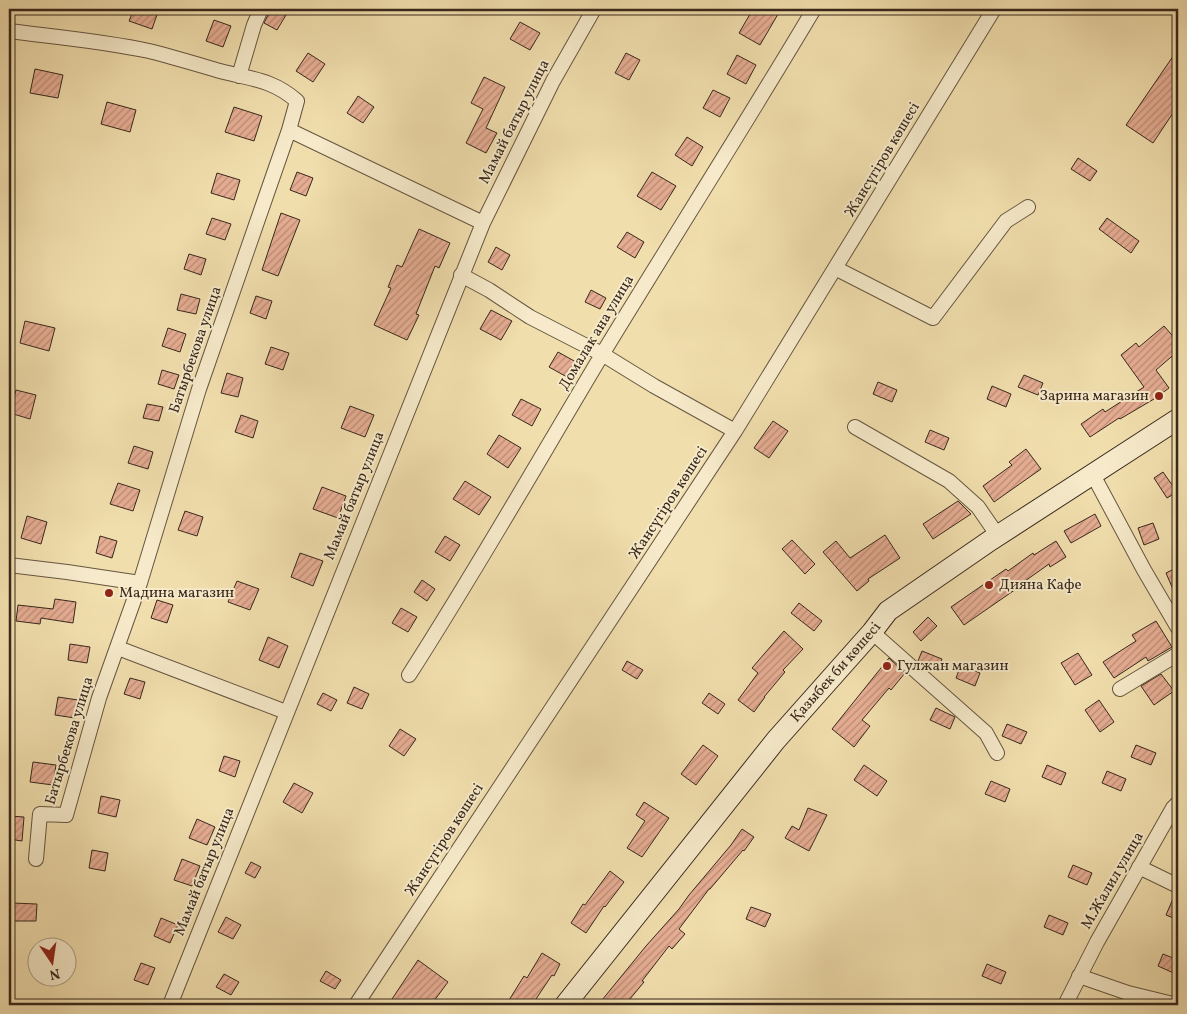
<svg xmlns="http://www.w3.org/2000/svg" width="1187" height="1014" font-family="Vollkorn,serif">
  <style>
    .building { fill: url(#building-hatch); stroke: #38281c }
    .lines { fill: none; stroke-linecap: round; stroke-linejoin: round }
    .minor-casing { stroke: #665640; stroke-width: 16 }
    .secondary-casing { stroke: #38281c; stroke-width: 22 }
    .minor { stroke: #f6eaca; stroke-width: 14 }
    .secondary { stroke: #f6eaca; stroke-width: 20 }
    .poi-dot { fill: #8f2418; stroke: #f6eaca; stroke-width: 2 }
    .labels { text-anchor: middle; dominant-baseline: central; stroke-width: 4; stroke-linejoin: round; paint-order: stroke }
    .street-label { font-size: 15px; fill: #38281c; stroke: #f6eaca }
    .poi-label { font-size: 15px; fill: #38281c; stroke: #f6eaca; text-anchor: start }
  </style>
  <defs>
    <pattern id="building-hatch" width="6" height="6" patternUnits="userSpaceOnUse" patternTransform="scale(1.25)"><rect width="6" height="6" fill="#e6ad93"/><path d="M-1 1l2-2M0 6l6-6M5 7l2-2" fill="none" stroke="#bb8d77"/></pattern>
  </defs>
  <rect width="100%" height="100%" fill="#f1dead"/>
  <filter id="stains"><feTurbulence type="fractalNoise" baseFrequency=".004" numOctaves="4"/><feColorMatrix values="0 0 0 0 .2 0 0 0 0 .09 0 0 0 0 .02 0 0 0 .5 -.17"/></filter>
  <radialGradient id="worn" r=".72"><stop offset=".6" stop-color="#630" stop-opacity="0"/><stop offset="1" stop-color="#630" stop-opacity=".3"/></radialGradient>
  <path class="building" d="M 134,9 L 159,9 L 152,29 L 129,21 Z
    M 271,9 L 275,9 L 286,15 L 277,30 L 264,23 Z
    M 753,9 L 781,9 L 760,45 L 739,33 Z
    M 214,20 L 231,26 L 223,47 L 206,41 Z
    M 520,22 L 540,33 L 530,50 L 510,39 Z
    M 1178,49 L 1178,116 L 1173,113 L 1153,143 L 1126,125 Z
    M 308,53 L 325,64 L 313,82 L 296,71 Z
    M 626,53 L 640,60 L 629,80 L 615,73 Z
    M 737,55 L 756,65 L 746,84 L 727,74 Z
    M 35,69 L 63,75 L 58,98 L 30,93 Z
    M 484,77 L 505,87 L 486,128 L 497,133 L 486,153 L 466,143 L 483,109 L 471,103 Z
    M 713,90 L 730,98 L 720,117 L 703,108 Z
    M 358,96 L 374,107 L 363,123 L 347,113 Z
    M 107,102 L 136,110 L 130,132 L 101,124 Z
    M 234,107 L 262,116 L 254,141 L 225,132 Z
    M 687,137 L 703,147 L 692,166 L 675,155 Z
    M 1078,158 L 1097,171 L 1090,181 L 1071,169 Z
    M 297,172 L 313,178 L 306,196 L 290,190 Z
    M 652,172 L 676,186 L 661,210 L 637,196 Z
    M 217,173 L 240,180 L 234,200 L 211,193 Z
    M 281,213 L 300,220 L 278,276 L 262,270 Z
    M 212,218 L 231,224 L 225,240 L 206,234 Z
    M 1107,218 L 1139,241 L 1131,253 L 1099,229 Z
    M 419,229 L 450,243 L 439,268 L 435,266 L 416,314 L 419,315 L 407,340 L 374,325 L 391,288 L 388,287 L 397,265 L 402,267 Z
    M 627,232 L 644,242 L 635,258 L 617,247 Z
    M 496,247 L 510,255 L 502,270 L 488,262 Z
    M 189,254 L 206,259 L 201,275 L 184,269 Z
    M 591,290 L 606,298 L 600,309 L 585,302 Z
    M 181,294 L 200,299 L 196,314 L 177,310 Z
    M 256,296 L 272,301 L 266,319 L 250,313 Z
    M 491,310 L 512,321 L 501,340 L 480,329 Z
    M 25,321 L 55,328 L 49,351 L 20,343 Z
    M 1164,326 L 1178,342 L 1178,351 L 1156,370 L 1169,388 L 1154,399 L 1120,419 L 1119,418 L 1090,437 L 1081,424 L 1103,409 L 1105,412 L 1144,387 L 1121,355 L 1136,343 L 1139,347 Z
    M 168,328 L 186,334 L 180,352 L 162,346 Z
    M 271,347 L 289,353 L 283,370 L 265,364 Z
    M 558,352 L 576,362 L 567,377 L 549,367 Z
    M 162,370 L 179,375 L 174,389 L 158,384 Z
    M 227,373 L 243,378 L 238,397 L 221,393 Z
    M 1024,375 L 1043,383 L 1038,395 L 1018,387 Z
    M 878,382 L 897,390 L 892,402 L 873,394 Z
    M 992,386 L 1011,394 L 1006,407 L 987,399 Z
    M 16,390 L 36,395 L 30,419 L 10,413 Z
    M 521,399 L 541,409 L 532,426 L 512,415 Z
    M 147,404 L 163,407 L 159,421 L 143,418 Z
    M 350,406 L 374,415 L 365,437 L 341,428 Z
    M 241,415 L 258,421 L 253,438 L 235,432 Z
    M 773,421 L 788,431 L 769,458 L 754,448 Z
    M 930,430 L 949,438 L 944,450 L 925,442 Z
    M 499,435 L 521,448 L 508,468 L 487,454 Z
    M 134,446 L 153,452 L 148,469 L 128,463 Z
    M 1026,449 L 1041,469 L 994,502 L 983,486 L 1012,465 L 1009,462 Z
    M 1163,472 L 1177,492 L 1167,498 L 1154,478 Z
    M 465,481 L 491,497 L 479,515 L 453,499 Z
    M 118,483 L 140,490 L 133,511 L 110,504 Z
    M 322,487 L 346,496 L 338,518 L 313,509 Z
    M 958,501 L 971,514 L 933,539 L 923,524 Z
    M 185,511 L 203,517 L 197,536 L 178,530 Z
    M 1095,514 L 1101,526 L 1071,543 L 1064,531 Z
    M 27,516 L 47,522 L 41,544 L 21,538 Z
    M 1153,523 L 1159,539 L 1144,545 L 1138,528 Z
    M 885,535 L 900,558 L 868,579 L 869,581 L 857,591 L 823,552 L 836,541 L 850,558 Z
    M 100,536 L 117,541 L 112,558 L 96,553 Z
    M 445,536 L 460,545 L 450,561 L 435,552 Z
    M 792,540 L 815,564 L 805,574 L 782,549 Z
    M 1056,541 L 1066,557 L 1050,567 L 1049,564 L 1018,586 L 1019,587 L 964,625 L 951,607 L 1006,569 L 1008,571 L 1033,553 L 1034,555 Z
    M 300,553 L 323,561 L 313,586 L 291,577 Z
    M 1178,567 L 1178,601 L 1166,573 Z
    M 422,580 L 435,589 L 427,601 L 414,592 Z
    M 237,581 L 259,589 L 250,610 L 228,602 Z
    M 55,599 L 76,602 L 73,623 L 41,618 L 40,624 L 16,621 L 18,605 L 53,609 Z
    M 157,600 L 173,605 L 167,623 L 151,618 Z
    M 799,603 L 822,621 L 814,631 L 791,613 Z
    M 401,608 L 417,617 L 408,632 L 392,623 Z
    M 928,617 L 937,626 L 921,641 L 913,632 Z
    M 1156,621 L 1172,647 L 1148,661 L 1146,657 L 1114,678 L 1103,662 L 1136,641 L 1132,635 Z
    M 784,631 L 803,649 L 783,670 L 785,672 L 764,697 L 765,697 L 754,712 L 738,700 L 758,673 L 752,668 Z
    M 268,637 L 288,646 L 279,668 L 259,660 Z
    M 70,644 L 90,647 L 87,663 L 68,660 Z
    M 922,651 L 942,659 L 937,671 L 923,666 L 918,661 Z
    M 1078,653 L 1092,675 L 1075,685 L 1061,663 Z
    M 889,658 L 905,673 L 891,690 L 889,688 L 862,720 L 870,726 L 854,747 L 832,729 Z
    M 627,661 L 643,670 L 637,679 L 622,670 Z
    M 961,665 L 980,673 L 975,686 L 956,678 Z
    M 1161,674 L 1174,691 L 1154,705 L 1141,686 Z
    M 130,678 L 145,682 L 140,699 L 124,694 Z
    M 354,687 L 369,694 L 362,709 L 347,703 Z
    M 323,693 L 337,700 L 331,711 L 317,704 Z
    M 709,693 L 725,704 L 718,714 L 702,703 Z
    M 58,697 L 78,700 L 75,718 L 55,715 Z
    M 1099,700 L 1114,722 L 1100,732 L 1085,710 Z
    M 936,708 L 955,717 L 950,729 L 930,720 Z
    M 1007,724 L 1027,732 L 1021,744 L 1002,736 Z
    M 400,729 L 416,739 L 404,756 L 389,746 Z
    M 703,745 L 718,756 L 696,785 L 681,774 Z
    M 1136,745 L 1156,753 L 1151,765 L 1131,757 Z
    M 224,756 L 240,761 L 235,777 L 219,771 Z
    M 33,762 L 56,765 L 53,785 L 30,782 Z
    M 864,765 L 887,781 L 877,796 L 854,780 Z
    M 1047,765 L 1066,773 L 1061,785 L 1042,777 Z
    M 1107,771 L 1126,779 L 1121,791 L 1102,783 Z
    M 991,781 L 1010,789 L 1005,802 L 985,794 Z
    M 294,783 L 313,793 L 302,813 L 283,802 Z
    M 101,796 L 120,800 L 116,817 L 98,813 Z
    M 644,802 L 669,818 L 642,857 L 627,848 L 645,821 L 636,815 Z
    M 808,808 L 827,815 L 809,851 L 785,838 L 792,826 L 799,830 Z
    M 9,816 L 24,817 L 22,841 L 9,839 Z
    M 197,819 L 215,827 L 207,845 L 189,838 Z
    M 742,829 L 754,837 L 744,851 L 743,850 L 710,889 L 709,889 L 679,929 L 685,934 L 672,949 L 669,946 L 642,981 L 644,982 L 625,1005 L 598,1005 L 646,946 L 679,909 L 689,895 L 731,845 Z
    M 92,850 L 108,853 L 105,871 L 89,868 Z
    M 182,859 L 200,866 L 192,886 L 174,880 Z
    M 251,862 L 261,867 L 255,878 L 245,873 Z
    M 1073,865 L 1092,873 L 1087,885 L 1068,877 Z
    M 610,871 L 624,882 L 605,907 L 604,906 L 586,933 L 571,923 L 583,904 L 585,905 Z
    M 1175,894 L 1178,895 L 1178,920 L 1166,915 Z
    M 12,903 L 37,904 L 36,921 L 11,921 Z
    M 751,907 L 771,914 L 765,927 L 746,919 Z
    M 1049,915 L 1068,923 L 1063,935 L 1044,927 Z
    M 226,917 L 241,925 L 233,939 L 218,932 Z
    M 161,918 L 178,925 L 170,943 L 154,936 Z
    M 542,953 L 560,964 L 554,976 L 552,975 L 532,1005 L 506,1005 L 524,976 L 527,978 Z
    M 1163,954 L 1178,960 L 1178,975 L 1158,966 Z
    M 418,960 L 448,982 L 431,1005 L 388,1005 Z
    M 141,963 L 155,968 L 148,985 L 134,980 Z
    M 987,964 L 1006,972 L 1001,984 L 982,976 Z
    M 326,971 L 341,980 L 335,989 L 320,981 Z
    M 224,974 L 239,982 L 231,995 L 216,987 Z"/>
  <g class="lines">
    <g class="minor-casing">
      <path id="minor" d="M 9,31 C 56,37 103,41 149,51 C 173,57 196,64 220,71 C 250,79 272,79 297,101 L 289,130 L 483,223
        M 239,76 L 254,25 L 261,9
        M 835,268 L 933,318 L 1006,221 L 1028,207
        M 461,275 L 489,290 L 530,317 L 602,354 L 654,386 L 735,431
        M 855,427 L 949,481 L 978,507 L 998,536
        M 1092,473 L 1144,570 L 1178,628
        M 9,565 L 67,572 L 140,583
        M 872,632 L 986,733 L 997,753
        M 118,648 L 286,712
        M 409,675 C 477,569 539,460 603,353 C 673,238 745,125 814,9
        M 1120,689 L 1178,654
        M 36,859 L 40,814 L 66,815 L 99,698 L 140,583 L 199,389 L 289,130
        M 1139,867 L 1178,886
        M 1079,976 L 1128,993 L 1177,1005
        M 170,1005 L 483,223 L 553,81 L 594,9
        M 356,1005 L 735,431 L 994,9
        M 1065,1005 L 1097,942 L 1173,808 L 1178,803"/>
    </g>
    <g class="secondary-casing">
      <g id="secondary">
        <path id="s1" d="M 565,1005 L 776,740 L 872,632 L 888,611 L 991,540 L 1178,419"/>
      </g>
    </g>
    <use href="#minor" class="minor"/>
    <use href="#secondary" class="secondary"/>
  </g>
  <g class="poi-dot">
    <circle cx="1159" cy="396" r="5"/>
    <circle cx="989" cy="585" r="5"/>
    <circle cx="109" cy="593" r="5"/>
    <circle cx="887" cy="666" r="5"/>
  </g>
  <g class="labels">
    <g class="street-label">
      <text transform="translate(515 122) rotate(-63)">Мамай батыр улица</text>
      <text transform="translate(883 160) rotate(-59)">Жансүгіров көшесі</text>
      <text transform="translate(597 333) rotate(-59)">Домалак ана улица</text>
      <text transform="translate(196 350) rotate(-71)">Батырбекова улица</text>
      <text transform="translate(355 496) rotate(-68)">Мамай батыр улица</text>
      <text transform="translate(669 503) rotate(-57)">Жансүгіров көшесі</text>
      <text stroke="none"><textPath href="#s1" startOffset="429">Қазыбек би көшесі</textPath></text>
      <text transform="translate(70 741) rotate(-73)">Батырбекова улица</text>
      <text transform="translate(445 840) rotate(-57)">Жансүгіров көшесі</text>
      <text transform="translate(205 872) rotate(-68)">Мамай батыр улица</text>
      <text transform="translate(1113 881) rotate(-60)">М.Жалил улица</text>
    </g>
    <g class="poi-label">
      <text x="1149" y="396" text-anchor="end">Зарина магазин</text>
      <text x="999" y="585">Дияна Кафе</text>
      <text x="119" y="593">Мадина магазин</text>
      <text x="897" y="666">Гулжан магазин</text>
    </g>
  </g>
  <rect width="1187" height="1014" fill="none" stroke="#f1dead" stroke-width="30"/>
  <rect x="10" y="10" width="1167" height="994" fill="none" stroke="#38281c" stroke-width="2.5"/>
  <rect x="15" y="15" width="1157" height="984" fill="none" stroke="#38281c"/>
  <g transform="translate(52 962) rotate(167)"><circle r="24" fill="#f6eaca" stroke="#aa9c84"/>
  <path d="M0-4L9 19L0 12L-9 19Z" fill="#8f2418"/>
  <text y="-8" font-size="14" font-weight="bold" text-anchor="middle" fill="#38281c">N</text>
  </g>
  <rect width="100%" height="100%" filter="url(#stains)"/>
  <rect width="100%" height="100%" fill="url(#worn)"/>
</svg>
